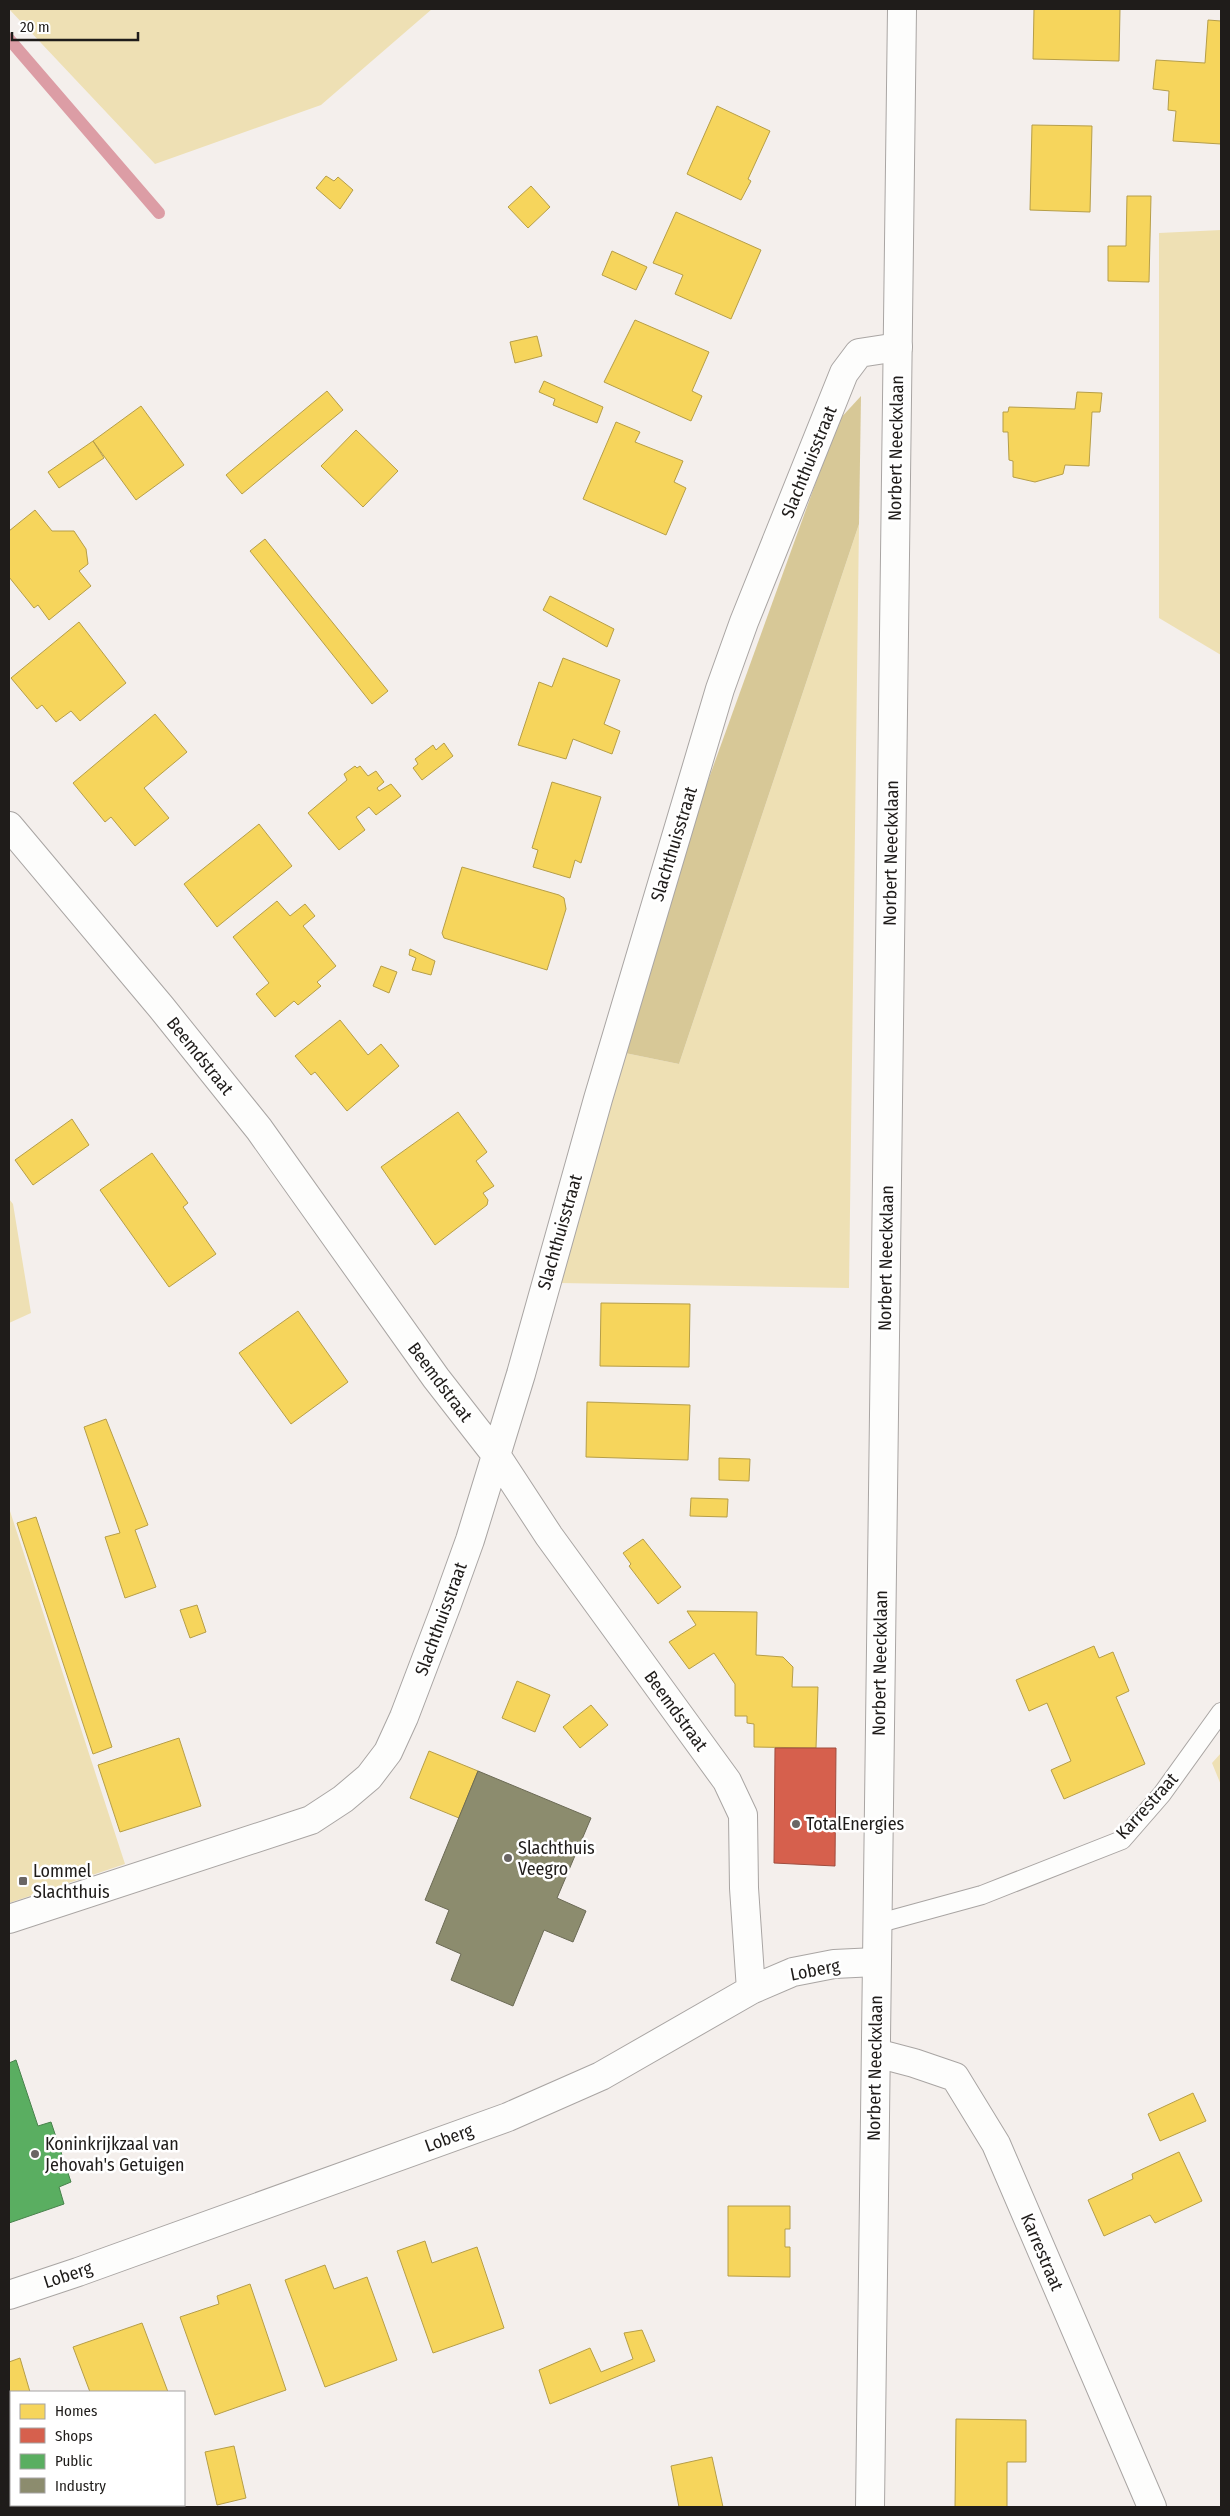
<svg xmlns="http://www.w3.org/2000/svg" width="1230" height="2516" font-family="'Fira Sans Condensed',sans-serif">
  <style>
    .green { fill: #eee0b4 }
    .forest { fill: #d7c897 }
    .homes { fill: #f6d55c; stroke: #b69e48 }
    .shops { fill: #d6604d; stroke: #9f4c3e }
    .public { fill: #5aae61; stroke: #48824c }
    .industry { fill: #8c8c6e; stroke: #6b6a55 }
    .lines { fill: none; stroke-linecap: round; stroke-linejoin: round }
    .stream { stroke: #dc9da5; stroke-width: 12 }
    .lane-casing { stroke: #a9a5a3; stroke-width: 20 }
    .street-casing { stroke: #a9a5a3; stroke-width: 30 }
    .secondary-casing { stroke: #a9a5a3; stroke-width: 30 }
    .lane { stroke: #fdfdfc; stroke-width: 18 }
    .street { stroke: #fdfdfc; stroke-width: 28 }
    .secondary { stroke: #fdfdfc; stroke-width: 28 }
    .poi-dot { fill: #6a6664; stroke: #fff; stroke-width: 2 }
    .labels { text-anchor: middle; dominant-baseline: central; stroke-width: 5; stroke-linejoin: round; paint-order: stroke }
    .street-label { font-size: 18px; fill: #1f1c1a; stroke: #fff }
    .poi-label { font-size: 18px; fill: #1f1c1a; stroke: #fff; text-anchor: start }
  </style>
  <rect width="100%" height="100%" fill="#f4efec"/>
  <path class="green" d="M 9,9 L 432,9 L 321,105 L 155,164 Z
    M 1221,230 L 1221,655 L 1159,618 L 1159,233 Z
    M 859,524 L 849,1288 L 560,1283 L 625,1053 L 679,1064 Z
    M 9,1199 L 13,1204 L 31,1313 L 9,1323 Z
    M 9,1508 L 125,1864 L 9,1903 Z
    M 1221,1753 L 1221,1785 L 1212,1763 Z"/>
  <path class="forest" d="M 861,396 L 859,524 L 679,1064 L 625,1053 L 692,825 L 838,421 Z"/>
  <path class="homes" d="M 1034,9 L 1120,9 L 1119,61 L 1033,59 Z
    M 1208,20 L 1221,21 L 1221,144 L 1173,141 L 1176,111 L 1168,110 L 1169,91 L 1153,89 L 1156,60 L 1205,63 Z
    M 717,106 L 770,131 L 748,179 L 751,181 L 741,200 L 687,174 Z
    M 1032,125 L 1092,126 L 1090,212 L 1030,210 Z
    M 326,176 L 334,181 L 338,177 L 353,190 L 340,209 L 316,188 Z
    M 531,186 L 550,207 L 528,228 L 508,207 Z
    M 1127,196 L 1151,196 L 1149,282 L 1108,281 L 1108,246 L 1126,246 Z
    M 676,212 L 761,250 L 731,319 L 675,294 L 683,275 L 653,263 Z
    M 612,251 L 647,267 L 636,290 L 602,275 Z
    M 635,320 L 709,352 L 692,391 L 702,396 L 691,421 L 604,382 Z
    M 537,336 L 542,356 L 515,363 L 510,342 Z
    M 544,381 L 603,407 L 597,423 L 553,405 L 555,399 L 539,392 Z
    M 327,391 L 343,410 L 242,494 L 226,475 Z
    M 1077,392 L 1102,393 L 1100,412 L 1092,412 L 1089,466 L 1065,465 L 1063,474 L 1035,482 L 1013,477 L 1013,461 L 1009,460 L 1008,432 L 1003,432 L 1003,412 L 1008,412 L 1009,407 L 1075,409 Z
    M 141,406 L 184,465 L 136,500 L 93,441 Z
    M 616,422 L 640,432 L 635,442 L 683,461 L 674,482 L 686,488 L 666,535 L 583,499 Z
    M 356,430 L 398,471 L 363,507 L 321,466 Z
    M 93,441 L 104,458 L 59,488 L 48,472 Z
    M 35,510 L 52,531 L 74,531 L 86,549 L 88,564 L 79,571 L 91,586 L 49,620 L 38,605 L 34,608 L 9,577 L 9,531 Z
    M 265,539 L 388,691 L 372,704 L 250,551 Z
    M 550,596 L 614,629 L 607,647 L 543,610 Z
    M 79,622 L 126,683 L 80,721 L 71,711 L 56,722 L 42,705 L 37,709 L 11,678 Z
    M 563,658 L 620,680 L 604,724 L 620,731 L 612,754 L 573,739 L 566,759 L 518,745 L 539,682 L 552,687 Z
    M 155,714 L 187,752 L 144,788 L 169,818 L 135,846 L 111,817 L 105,822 L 73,783 Z
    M 444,743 L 453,756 L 422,780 L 413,768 L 418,764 L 415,759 L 433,745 L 436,750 Z
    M 355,766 L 357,768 L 360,766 L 368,776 L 376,771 L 384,782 L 377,788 L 379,791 L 391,784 L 401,796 L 376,815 L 369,807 L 356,817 L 365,830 L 339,850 L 308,813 L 347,780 L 344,774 Z
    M 552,782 L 601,797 L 581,863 L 575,860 L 570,878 L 533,867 L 538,850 L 532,848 Z
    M 259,824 L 292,866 L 217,927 L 184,884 Z
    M 462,867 L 559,895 L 564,898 L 566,909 L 547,970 L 444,938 L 442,933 Z
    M 277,901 L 290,916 L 305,904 L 315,916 L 303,926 L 336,966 L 317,982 L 321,986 L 298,1005 L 294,1001 L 275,1017 L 256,994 L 269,983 L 233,937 Z
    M 410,949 L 435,961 L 431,975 L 412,970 L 416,958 L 409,955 Z
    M 381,966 L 397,972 L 389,993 L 373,986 Z
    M 340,1020 L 368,1055 L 381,1044 L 399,1066 L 347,1111 L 315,1072 L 311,1075 L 295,1056 Z
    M 458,1112 L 487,1152 L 476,1161 L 494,1186 L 483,1193 L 488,1200 L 487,1205 L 435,1245 L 381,1167 Z
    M 72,1119 L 89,1145 L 33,1185 L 15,1160 Z
    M 152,1153 L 188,1203 L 183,1207 L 216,1254 L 169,1287 L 100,1190 Z
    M 601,1303 L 690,1304 L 689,1367 L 600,1366 Z
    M 298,1311 L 348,1382 L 291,1424 L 239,1353 Z
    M 587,1402 L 690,1405 L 688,1460 L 586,1457 Z
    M 106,1419 L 148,1525 L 135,1530 L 156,1587 L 125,1598 L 105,1537 L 120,1533 L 84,1427 Z
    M 719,1458 L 750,1459 L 749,1481 L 719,1480 Z
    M 691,1498 L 728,1499 L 727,1517 L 690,1516 Z
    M 36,1517 L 112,1747 L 93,1754 L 17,1523 Z
    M 643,1539 L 681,1587 L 658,1604 L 629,1566 L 631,1564 L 623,1553 Z
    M 197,1605 L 206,1632 L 190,1638 L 180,1610 Z
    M 687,1611 L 757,1612 L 756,1655 L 783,1657 L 793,1667 L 792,1687 L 818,1687 L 816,1748 L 754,1747 L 754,1724 L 747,1723 L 747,1716 L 735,1716 L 735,1684 L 714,1653 L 689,1669 L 669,1642 L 696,1625 Z
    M 1094,1646 L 1099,1658 L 1113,1652 L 1129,1691 L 1116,1697 L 1145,1764 L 1064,1799 L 1051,1770 L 1071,1761 L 1047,1703 L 1029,1711 L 1016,1680 Z
    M 517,1681 L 550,1695 L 535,1732 L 502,1718 Z
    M 591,1705 L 608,1725 L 580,1748 L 563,1727 Z
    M 179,1738 L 201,1806 L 120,1832 L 98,1765 Z
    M 429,1751 L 478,1771 L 459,1818 L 410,1798 Z
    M 1193,2093 L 1206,2121 L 1160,2141 L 1148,2114 Z
    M 1179,2152 L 1202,2201 L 1155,2223 L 1150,2215 L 1104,2236 L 1088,2200 L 1133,2179 L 1132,2174 Z
    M 728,2206 L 790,2206 L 790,2229 L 785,2229 L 785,2247 L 790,2247 L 790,2277 L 728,2276 Z
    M 425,2241 L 432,2263 L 477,2247 L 504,2328 L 433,2353 L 397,2251 Z
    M 325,2265 L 334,2289 L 367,2277 L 397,2360 L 325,2387 L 285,2280 Z
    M 250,2284 L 286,2390 L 215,2415 L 180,2317 L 219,2304 L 217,2296 Z
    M 142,2323 L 168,2392 L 90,2392 L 73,2347 Z
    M 642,2330 L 655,2361 L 550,2404 L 539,2370 L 590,2348 L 601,2372 L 633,2359 L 624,2333 Z
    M 20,2358 L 30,2392 L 11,2392 L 10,2472 L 9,2362 Z
    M 956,2419 L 1026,2420 L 1026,2462 L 1007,2462 L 1007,2507 L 955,2507 Z
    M 234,2446 L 246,2498 L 217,2505 L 205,2452 Z
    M 712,2457 L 723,2507 L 679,2507 L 671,2466 Z
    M 9,2504 L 33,2505 L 34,2507 L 9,2507 Z
    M 99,2505 L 141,2505 L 141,2507 L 100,2507 Z"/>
  <path class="shops" d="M 775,1748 L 836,1748 L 835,1866 L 774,1863 Z"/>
  <path class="public" d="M 16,2060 L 38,2126 L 51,2122 L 71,2182 L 59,2187 L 64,2204 L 9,2223 L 9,2063 Z"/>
  <path class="industry" d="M 478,1771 L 591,1818 L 557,1898 L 586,1911 L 573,1942 L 544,1930 L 513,2006 L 451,1980 L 461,1954 L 436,1943 L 449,1910 L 425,1900 Z"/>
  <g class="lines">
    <path class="stream" d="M 9,39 L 159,213"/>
    <g class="lane-casing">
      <path id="lane" d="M 876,1924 L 982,1895 L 1122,1840 L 1162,1794 L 1221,1712"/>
    </g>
    <g class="street-casing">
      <path id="street" d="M 9,826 L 161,1007 L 259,1129 L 436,1378 L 496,1455 L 549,1536 L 727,1781 L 743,1815 L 744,1888 L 751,1990
        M 9,1919 L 311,1820 L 343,1799 L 369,1777 L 388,1752 L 404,1717 L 447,1604 L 470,1540 L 521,1374 L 598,1099 L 720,689 L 744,622 L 844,373 L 859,353 L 898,347
        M 876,2053 L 914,2063 L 955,2077 L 996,2144 L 1152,2507
        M 9,2295 L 78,2272 L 508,2117 L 601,2076 L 751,1990 L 793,1972 L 834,1964 L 876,1962"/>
    </g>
    <g class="secondary-casing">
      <path id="secondary" d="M 870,2507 L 902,9"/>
    </g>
    <use href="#lane" class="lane"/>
    <use href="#street" class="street"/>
    <use href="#secondary" class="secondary"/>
  </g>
  <g class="poi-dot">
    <circle cx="796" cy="1824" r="5"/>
    <circle cx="508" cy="1858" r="5"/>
    <rect x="18" y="1876" width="10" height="10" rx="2.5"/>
    <circle cx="35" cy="2154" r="5"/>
  </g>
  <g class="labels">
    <g class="street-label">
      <text transform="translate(896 448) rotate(-89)">Norbert Neeckxlaan</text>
      <text transform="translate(809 462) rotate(-68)">Slachthuisstraat</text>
      <text transform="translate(674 844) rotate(-73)">Slachthuisstraat</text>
      <text transform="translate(891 853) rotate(-89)">Norbert Neeckxlaan</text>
      <text transform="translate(200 1056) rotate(51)">Beemdstraat</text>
      <text transform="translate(560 1232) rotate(-74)">Slachthuisstraat</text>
      <text transform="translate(886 1258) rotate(-89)">Norbert Neeckxlaan</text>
      <text transform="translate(440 1382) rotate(53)">Beemdstraat</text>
      <text transform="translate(441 1619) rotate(-70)">Slachthuisstraat</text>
      <text transform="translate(880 1663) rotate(-89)">Norbert Neeckxlaan</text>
      <text transform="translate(676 1711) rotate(54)">Beemdstraat</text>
      <text transform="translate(1147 1806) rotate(-48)">Karrestraat</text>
      <text transform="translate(815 1970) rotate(-11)">Loberg</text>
      <text transform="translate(875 2068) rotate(-89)">Norbert Neeckxlaan</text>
      <text transform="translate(449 2138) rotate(-20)">Loberg</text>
      <text transform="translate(1042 2252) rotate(67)">Karrestraat</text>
      <text transform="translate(68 2275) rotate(-18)">Loberg</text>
    </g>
    <g class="poi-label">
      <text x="806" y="1824">TotalEnergies</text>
      <text x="518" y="1848">Slachthuis<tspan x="518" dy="21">Veegro</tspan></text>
      <text x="33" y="1871">Lommel<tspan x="33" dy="21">Slachthuis</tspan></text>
      <text x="45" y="2144">Koninkrijkzaal van<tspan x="45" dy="21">Jehovah's Getuigen</tspan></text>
    </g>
  </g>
  <rect width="1230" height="2516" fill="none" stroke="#1f1c1a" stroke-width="20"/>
  <rect x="10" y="2391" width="175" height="115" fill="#ffffff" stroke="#a5a4a3"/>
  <rect x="20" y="2404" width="25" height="15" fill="#f6d55c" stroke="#a5a4a3"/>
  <text x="55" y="2416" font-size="15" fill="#1f1c1a">Homes</text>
  <rect x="20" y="2428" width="25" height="15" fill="#d6604d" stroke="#a5a4a3"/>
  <text x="55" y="2441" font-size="15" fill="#1f1c1a">Shops</text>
  <rect x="20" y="2454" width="25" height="15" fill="#5aae61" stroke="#a5a4a3"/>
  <text x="55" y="2466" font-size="15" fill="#1f1c1a">Public</text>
  <rect x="20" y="2478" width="25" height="15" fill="#8c8c6e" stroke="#a5a4a3"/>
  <text x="55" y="2491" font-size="15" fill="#1f1c1a">Industry</text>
  <path d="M12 32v8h126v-8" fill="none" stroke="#1f1c1a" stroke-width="2.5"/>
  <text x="20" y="32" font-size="15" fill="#1f1c1a" stroke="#ffffff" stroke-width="4" paint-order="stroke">20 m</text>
</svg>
